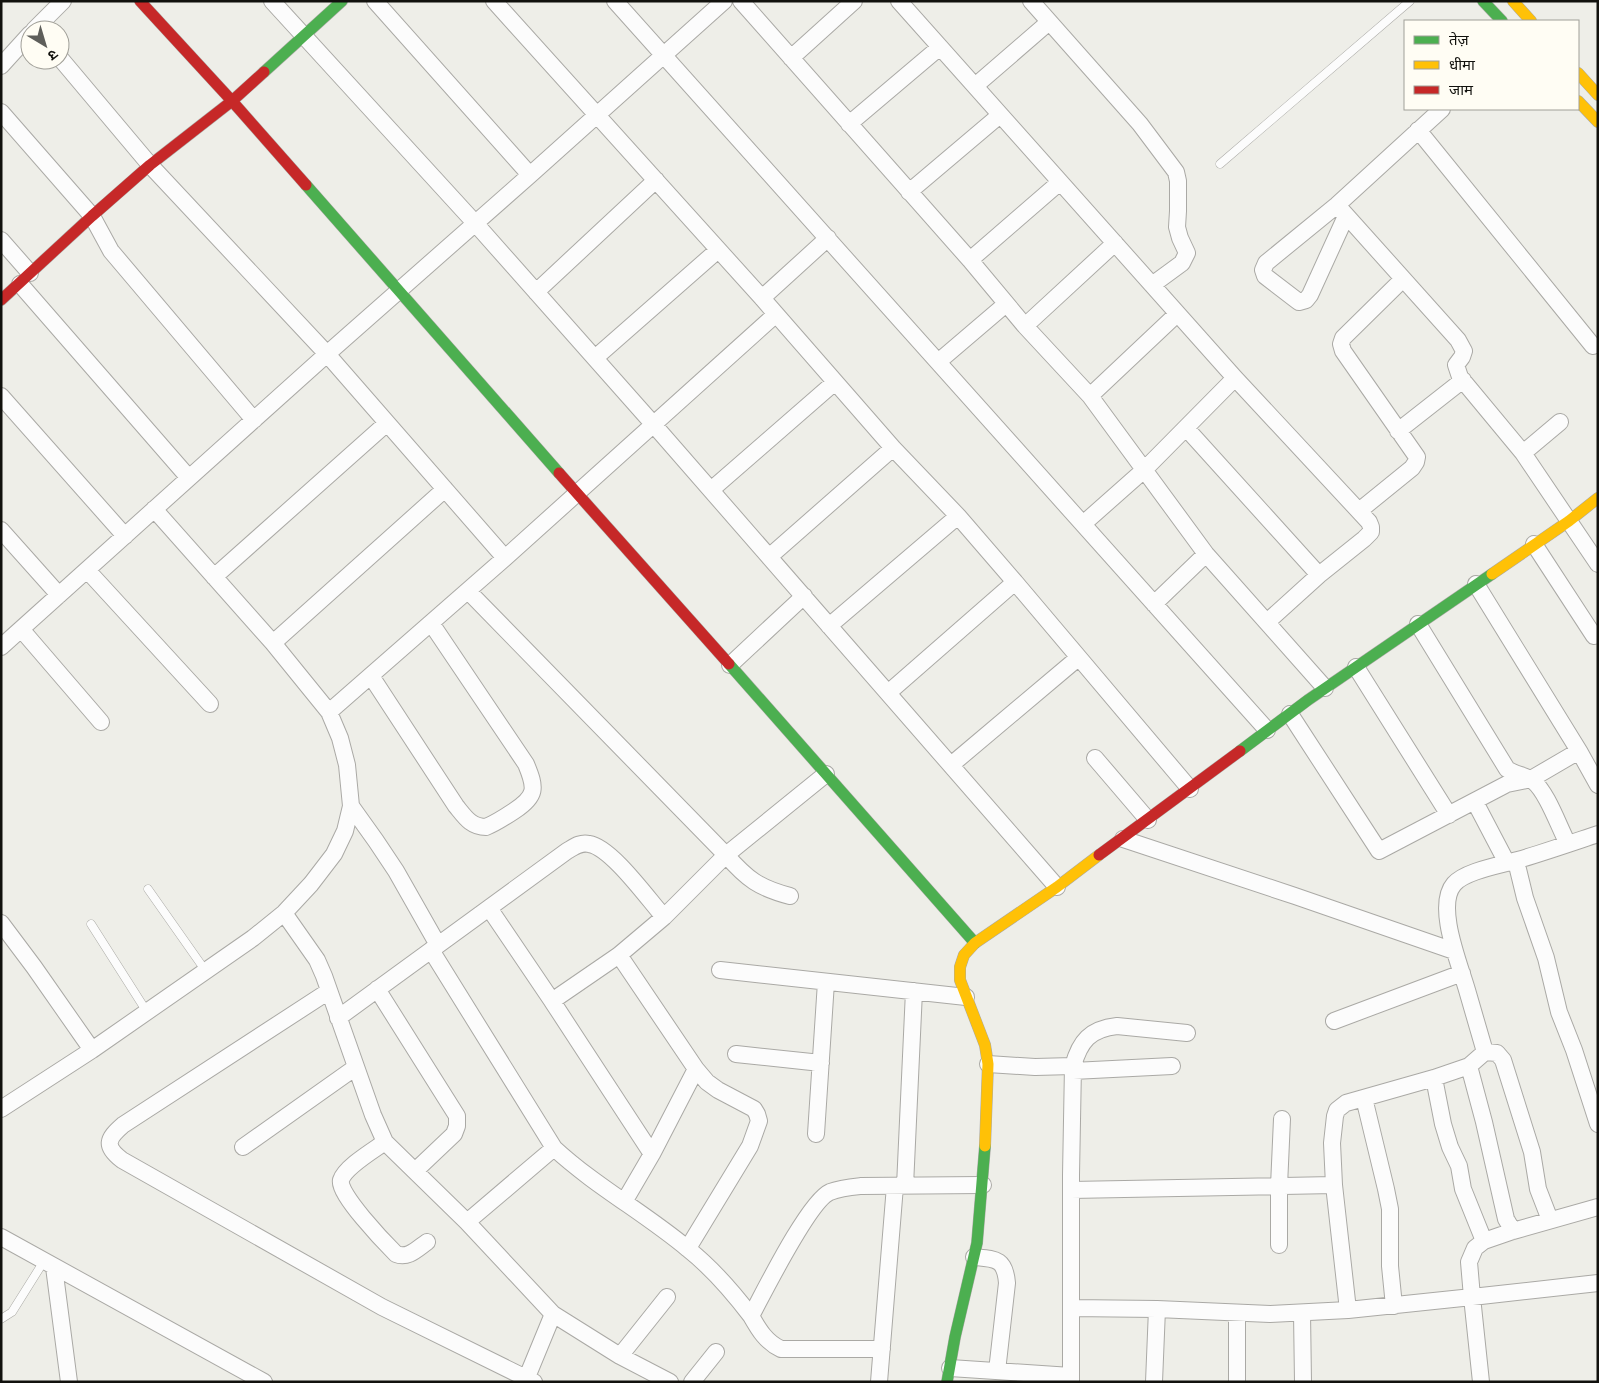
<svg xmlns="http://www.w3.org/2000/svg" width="1599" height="1383" font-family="Spectral,'Noto Sans Devanagari',serif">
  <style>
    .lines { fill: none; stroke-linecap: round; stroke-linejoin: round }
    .lane-casing { stroke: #aaa9a5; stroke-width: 9 }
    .street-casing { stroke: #aaa9a5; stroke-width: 18 }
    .fast-casing { stroke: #aaa9a5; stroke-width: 12 }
    .slow-casing { stroke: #aaa9a5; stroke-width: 12 }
    .jam-casing { stroke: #aaa9a5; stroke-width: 12 }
    .lane { stroke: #fcfcfc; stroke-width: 8 }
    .street { stroke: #fcfcfc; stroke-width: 16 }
    .fast { stroke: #4caf50; stroke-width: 11 }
    .slow { stroke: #ffc107; stroke-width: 11 }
    .jam { stroke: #c62828; stroke-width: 11 }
  </style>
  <rect width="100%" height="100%" fill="#eeeee8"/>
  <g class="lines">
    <g class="lane-casing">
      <path id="lane" d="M 1220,164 L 1410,1
        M 148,889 L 205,970
        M 91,924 L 147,1012
        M 1,1319 L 12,1312 L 44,1261"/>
    </g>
    <g class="street-casing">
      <path id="street" d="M 272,1 L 475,223 L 654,425 L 1057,887
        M 375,1 L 530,175
        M 494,1 L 762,298 L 893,448 L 958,516 L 1015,582 L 888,693
        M 615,1 L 1267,730
        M 741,1 L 970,260 L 1025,326 L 1090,396 L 1206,554 L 1325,688
        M 899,1 L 1235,378 L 1369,522 L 1371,527 L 1371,532 L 1364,539 L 1319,575 L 1267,622
        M 1031,1 L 1140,124 L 1176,172 L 1178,181 L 1178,211 L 1177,227 L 1180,238 L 1187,253 L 1182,263 L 1152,285
        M 34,30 L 63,1
        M 60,58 L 150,165 L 327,354 L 505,558
        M 791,58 L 854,1
        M 1,66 L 30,34
        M 975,86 L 1049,22
        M 1,112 L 92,216 L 111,251 L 254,420
        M 849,124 L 940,47
        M 1418,130 L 1593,346
        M 909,192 L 1000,115
        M 1337,205 L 1458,340 L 1464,351 L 1462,357 L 1456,365 L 1460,377 L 1523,453 L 1598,564
        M 1346,216 L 1310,295 L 1306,300 L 1299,302 L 1295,299 L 1265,276 L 1263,270 L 1266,263 L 1337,205 L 1442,109
        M 1,240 L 30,273
        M 970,260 L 1060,182
        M 20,284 L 189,478
        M 536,292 L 656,180
        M 762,298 L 828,238
        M 1025,326 L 1115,243
        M 595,358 L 718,250
        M 938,362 L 1006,304
        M 1,396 L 125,536
        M 1090,396 L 1177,314
        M 1186,428 L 1319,575
        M 1398,431 L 1463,380
        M 1523,453 L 1560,422
        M 711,490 L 835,382
        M 154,509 L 273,643 L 329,712 L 505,558 L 775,315
        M 1359,511 L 1412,468 L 1416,462 L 1417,457 L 1343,351 L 1341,344 L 1343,338 L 1403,279
        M 1083,524 L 1144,470 L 1235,378
        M 1,530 L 59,595
        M 1534,544 L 1594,636
        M 769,557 L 893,448
        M 87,570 L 210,704
        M 214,577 L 387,423
        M 1015,582 L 1190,789
        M 1476,584 L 1579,751 L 1598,785
        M 468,591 L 726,855 L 826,774
        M 1154,604 L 1206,554
        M 1418,624 L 1507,769 C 1515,775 1526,775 1533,781 C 1547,792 1559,827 1568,844
        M 829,626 L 958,516
        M 21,629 L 101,722
        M 273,643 L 445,489
        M 1,647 L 327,354 L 530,175 L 724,1
        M 730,665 L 804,596
        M 1356,667 L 1449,815
        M 371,676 L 456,806 C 465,817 471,827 486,827 C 496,823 505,817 514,811 C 537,796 536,788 526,764 L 431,623
        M 1290,714 L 1379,851 L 1507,784 L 1531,779 L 1579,751
        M 1095,758 L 1148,820
        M 951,765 L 1078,658
        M 1475,802 L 1507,863
        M 351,806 L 376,841 L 396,871 L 438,945
        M 1123,839 L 1295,896 L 1454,951
        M 1516,861 L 1525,898 L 1546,958 L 1559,1012 L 1574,1050 L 1598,1124
        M 489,908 L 552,1001 L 619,955 L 664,917
        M 284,913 L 317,960 L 324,976 L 373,1115 L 385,1142 L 467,1222 L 553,1314 L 525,1382
        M 1,923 L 34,967 L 92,1050
        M 431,950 L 554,1148 C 595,1186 645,1213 688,1249 C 712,1268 732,1291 751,1316
        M 619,955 L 696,1069 L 652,1154
        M 720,970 L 966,997
        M 377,989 L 457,1116 L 457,1126 L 454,1134 L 415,1171
        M 329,991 L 123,1125 C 107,1139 104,1146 122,1160 L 382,1307 L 534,1382
        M 552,1001 L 652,1154 L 624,1202
        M 338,1018 L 567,851 C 574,847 580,842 589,844 C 611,847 648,899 664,917 L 726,855 C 747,879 759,888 790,896
        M 1334,1021 L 1462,973
        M 1485,1052 L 1497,1053 L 1503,1060 L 1532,1152 L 1538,1189 L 1550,1220
        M 736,1054 L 821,1063
        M 988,1064 L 1035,1067 L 1073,1066
        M 1469,1066 L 1484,1122 L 1506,1219 L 1513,1231
        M 1073,1071 L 1172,1066
        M 1434,1078 L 1443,1124 L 1450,1147 L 1459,1166 L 1463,1189 L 1484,1241
        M 1364,1098 L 1386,1189 L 1390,1209 L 1390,1266 L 1394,1306
        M 1,1109 L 92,1050 L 253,938 L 284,913 L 311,884 L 334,854 L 345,831 L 351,806 L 347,765 L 340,738 L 329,712
        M 816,1134 L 826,982
        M 385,1142 C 374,1150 345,1167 341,1180 C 337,1193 385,1243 396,1254 C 408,1259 417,1249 427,1242
        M 243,1147 L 356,1067
        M 905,1186 L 914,991
        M 1071,1190 L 1334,1185
        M 467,1222 L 554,1148
        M 1,1237 L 264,1382
        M 1279,1245 L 1279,1186 L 1282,1119
        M 688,1248 L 750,1146 L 759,1121 L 757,1114 L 754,1109 L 718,1090 L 707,1082 L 696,1069
        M 974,1257 C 995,1259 1005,1258 1007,1283 L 997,1371
        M 54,1267 L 69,1382
        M 1071,1308 L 1157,1309 L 1270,1314 L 1348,1310 L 1472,1297 L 1469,1262 L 1475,1248 L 1484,1241 L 1513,1231 L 1598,1207
        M 1348,1310 L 1334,1185 L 1332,1143 L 1335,1116 L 1337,1110 L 1346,1103 L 1434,1078 L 1469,1066 L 1485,1052 C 1479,1031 1473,1010 1467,990 C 1460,965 1435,906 1454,884 C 1465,871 1501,865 1518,860 C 1545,852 1571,843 1598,834
        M 1302,1313 L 1303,1382
        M 553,1314 L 620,1356 L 670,1382
        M 882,1349 L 781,1349 C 766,1342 759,1330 751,1316 C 764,1292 809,1201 830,1192 C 840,1188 851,1187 861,1186 L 983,1185
        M 620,1356 L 667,1297
        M 950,1368 L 1071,1376
        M 692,1382 L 716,1352
        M 879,1382 L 895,1186
        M 1071,1382 L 1071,1175 L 1073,1066 C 1080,1041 1090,1029 1117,1026 L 1187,1033
        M 1154,1382 L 1157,1309
        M 1237,1382 L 1237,1313
        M 1481,1382 L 1472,1297 L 1598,1283"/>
    </g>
    <g class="fast-casing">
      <path id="fast" d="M 1483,1 L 1502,21
        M 264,72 L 342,1
        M 306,185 L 559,473
        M 729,664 L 975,943
        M 1240,751 L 1308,700 L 1492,574
        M 947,1382 L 955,1337 L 977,1243 L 985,1146"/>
    </g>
    <g class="slow-casing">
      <path id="slow" d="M 1513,1 L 1531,21
        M 1578,73 L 1598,95
        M 1578,101 L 1598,122
        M 1492,574 L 1569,521 L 1598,498
        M 985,1146 L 988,1064 L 985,1045 L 960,980 L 960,967 L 964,955 L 975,943 L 1057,887 L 1099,855"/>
    </g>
    <g class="jam-casing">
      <path id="jam" d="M 140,1 L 232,101 L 306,185
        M 1,300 L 92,216 L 150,165 L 232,101 L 264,72
        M 559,473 L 729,664
        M 1099,855 L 1240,751"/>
    </g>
    <use href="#lane" class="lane"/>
    <use href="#street" class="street"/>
    <use href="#fast" class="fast"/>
    <use href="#slow" class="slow"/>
    <use href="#jam" class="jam"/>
  </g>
  <rect width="1599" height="1383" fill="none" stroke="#11110d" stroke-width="5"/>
  <rect x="1404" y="20" width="175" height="90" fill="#fffdf4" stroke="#a09f98"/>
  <rect x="1414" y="36" width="25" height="8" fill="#4caf50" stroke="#a09f98"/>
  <text x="1449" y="45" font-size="15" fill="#11110d">तेज़</text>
  <rect x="1414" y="61" width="25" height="8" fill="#ffc107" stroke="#a09f98"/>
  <text x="1449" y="70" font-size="15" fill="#11110d">धीमा</text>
  <rect x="1414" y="86" width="25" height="8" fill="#c62828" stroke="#a09f98"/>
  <text x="1449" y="95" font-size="15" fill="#11110d">जाम</text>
  <g transform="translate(45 45) rotate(142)"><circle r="24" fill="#fffdf4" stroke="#a09f98"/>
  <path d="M0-4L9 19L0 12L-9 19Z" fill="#5e5e5a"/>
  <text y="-8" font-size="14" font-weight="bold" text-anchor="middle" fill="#11110d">उ</text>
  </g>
</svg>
